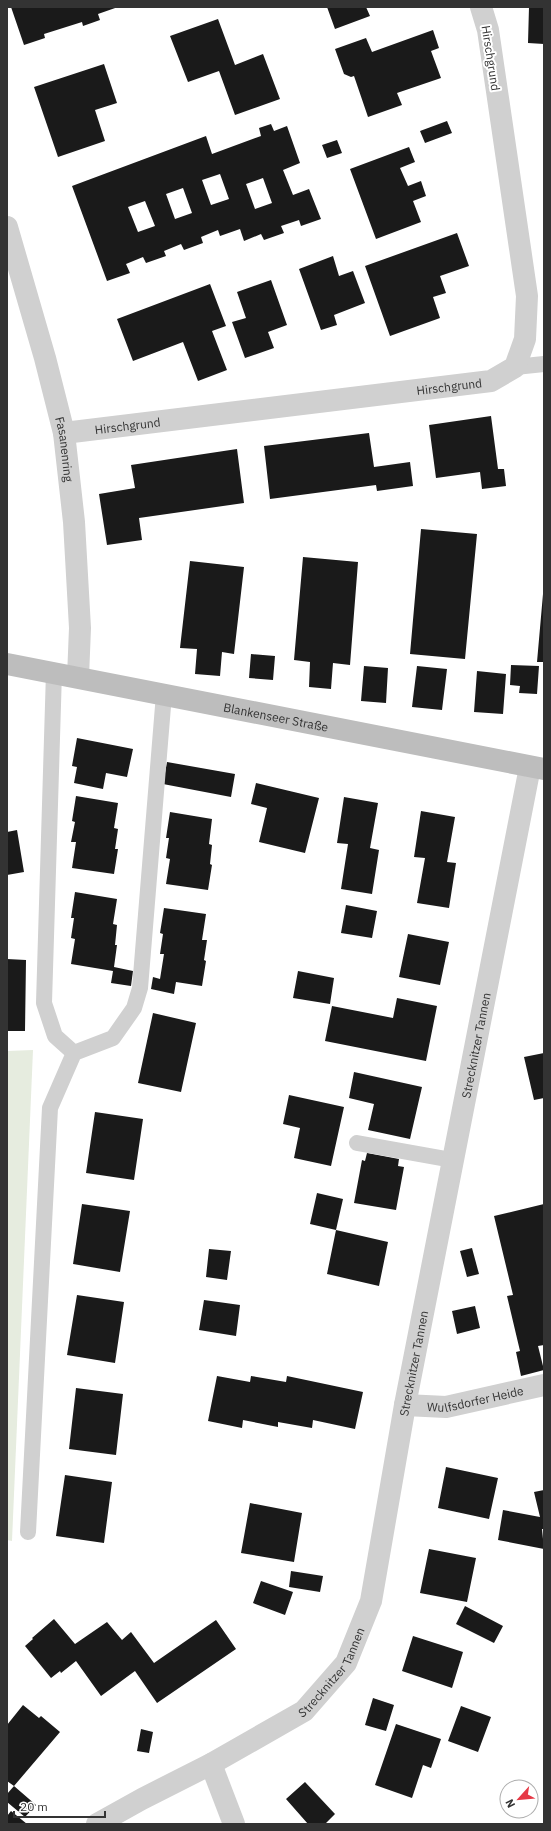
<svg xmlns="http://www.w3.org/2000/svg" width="551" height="1831" font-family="'IBM Plex Sans',sans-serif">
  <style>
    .green { fill: #e6ecdf }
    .building { fill: #1a1a1a; fill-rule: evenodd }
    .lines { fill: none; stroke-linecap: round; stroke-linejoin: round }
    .service { stroke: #d0d0d0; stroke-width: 16 }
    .minor { stroke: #d0d0d0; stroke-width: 22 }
    .secondary { stroke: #bdbdbd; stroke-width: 22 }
    .labels { text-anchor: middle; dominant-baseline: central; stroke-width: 4; stroke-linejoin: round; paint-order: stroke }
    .street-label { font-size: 12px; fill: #333; stroke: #fff }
  </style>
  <rect width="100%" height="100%" fill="#fff"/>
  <path class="green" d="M 33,1050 L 12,1541 L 7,1540 L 7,1051 Z"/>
  <path class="building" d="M 11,7 L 118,7 L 98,14 L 100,20 L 83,26 L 82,22 L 44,34 L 45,38 L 24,45 Z
    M 327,7 L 366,7 L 370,16 L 335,29 Z
    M 529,7 L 544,7 L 544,44 L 528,43 Z
    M 218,19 L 235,65 L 263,54 L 280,99 L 235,115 L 219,71 L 188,82 L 170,36 Z
    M 433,30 L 439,48 L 431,51 L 441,78 L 397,93 L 402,105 L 368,117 L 354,76 L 351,77 L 344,74 L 335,49 L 366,38 L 372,52 Z
    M 104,64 L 117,103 L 95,110 L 105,141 L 58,157 L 34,87 Z
    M 447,121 L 452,133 L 425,143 L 420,131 Z
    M 271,124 L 274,131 L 287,126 L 300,163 L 283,170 L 293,195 L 309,189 L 321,219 L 301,226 L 299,220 L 281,226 L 284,233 L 264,240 L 261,234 L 244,241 L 240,229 L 220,236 L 218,230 L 201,237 L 203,243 L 184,250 L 181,244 L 164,251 L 166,256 L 146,263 L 143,257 L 126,264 L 130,273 L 107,281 L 72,186 L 206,136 L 212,154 L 261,136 L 259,128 ZM 220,174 L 229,199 L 211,205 L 202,180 ZM 263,178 L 272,203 L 255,209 L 246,184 ZM 183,188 L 192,213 L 175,219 L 166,194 ZM 145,201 L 155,226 L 138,232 L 128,207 Z
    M 337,140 L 342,153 L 327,158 L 322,145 Z
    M 409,147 L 415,162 L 400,168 L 408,186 L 421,181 L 426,196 L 413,201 L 421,222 L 376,239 L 350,169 Z
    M 457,233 L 469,266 L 440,276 L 446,293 L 433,297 L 440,318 L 390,336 L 365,266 Z
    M 333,256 L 339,276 L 353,271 L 365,303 L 334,315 L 337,325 L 321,330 L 299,269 Z
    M 271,280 L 287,325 L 268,332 L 274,348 L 245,358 L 232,322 L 246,318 L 237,292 Z
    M 210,284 L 226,326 L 212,331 L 227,370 L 198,381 L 183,342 L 133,361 L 117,319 Z
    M 491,416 L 498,469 L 504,469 L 506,486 L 482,489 L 480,472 L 436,478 L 429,425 Z
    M 369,433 L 374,467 L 410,462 L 413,486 L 377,491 L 376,485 L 270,499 L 264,446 Z
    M 237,449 L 244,503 L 139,518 L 142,540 L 107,545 L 99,494 L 135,488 L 131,465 Z
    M 421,529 L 477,534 L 465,659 L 410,654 Z
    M 303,557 L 358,562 L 350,665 L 333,663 L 331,689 L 309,687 L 310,662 L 294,660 Z
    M 190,561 L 244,567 L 234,654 L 222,652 L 220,676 L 195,674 L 197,649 L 180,648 Z
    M 543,594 L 544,594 L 544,662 L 537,662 Z
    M 251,654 L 275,656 L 273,680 L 249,678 Z
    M 511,665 L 539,666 L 537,694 L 519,693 L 520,686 L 510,685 Z
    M 364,666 L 388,668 L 386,703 L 361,701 Z
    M 417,666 L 447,669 L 442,710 L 412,707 Z
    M 477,671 L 506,674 L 503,714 L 474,712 Z
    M 77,738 L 133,749 L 127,777 L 106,773 L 103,789 L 74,783 L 77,767 L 72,766 Z
    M 167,762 L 235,774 L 231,797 L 163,784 Z
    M 256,783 L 319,798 L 305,853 L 259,842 L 267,808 L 251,804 Z
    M 76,796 L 118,803 L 114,828 L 118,829 L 115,849 L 118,849 L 114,874 L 72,868 L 76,842 L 71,842 L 75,822 L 72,821 Z
    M 344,797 L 378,803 L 370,848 L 379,850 L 372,894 L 341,889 L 348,844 L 337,843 Z
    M 421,811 L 455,817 L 447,862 L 456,863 L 449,908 L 417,903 L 425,858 L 414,857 Z
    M 170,812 L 212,819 L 209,844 L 212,845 L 210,864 L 212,865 L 208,890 L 166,884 L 170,859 L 166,858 L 169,838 L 166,838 Z
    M 17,830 L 24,872 L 7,875 L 7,832 Z
    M 75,892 L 117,899 L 113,924 L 117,925 L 115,945 L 117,945 L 114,967 L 133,971 L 131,986 L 111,983 L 113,971 L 71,964 L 75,939 L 71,938 L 74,918 L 71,918 Z
    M 346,905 L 377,911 L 372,938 L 341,933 Z
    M 164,908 L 206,914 L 202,940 L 207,940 L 204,960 L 206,961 L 202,986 L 176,982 L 174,994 L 151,989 L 153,977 L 160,979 L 164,954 L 160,954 L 163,934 L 160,933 Z
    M 408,934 L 449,942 L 440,985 L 399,977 Z
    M 7,959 L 26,960 L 25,1031 L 7,1031 Z
    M 298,971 L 334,978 L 330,1004 L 293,998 Z
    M 397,998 L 437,1006 L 426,1061 L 325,1041 L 332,1006 L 393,1018 Z
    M 153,1013 L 196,1023 L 181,1092 L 138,1083 Z
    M 544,1053 L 544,1098 L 534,1100 L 524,1057 Z
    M 354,1072 L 422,1087 L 410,1139 L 368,1130 L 374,1104 L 349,1098 Z
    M 289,1095 L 344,1107 L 331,1166 L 294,1158 L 300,1128 L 283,1124 Z
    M 95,1112 L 143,1119 L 134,1180 L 86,1173 Z
    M 367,1153 L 399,1159 L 398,1166 L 404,1167 L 396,1210 L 354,1203 L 362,1160 L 365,1161 Z
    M 317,1193 L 343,1199 L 336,1230 L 388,1242 L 379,1286 L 327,1274 L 336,1230 L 310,1224 Z
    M 82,1204 L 130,1211 L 120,1272 L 73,1264 Z
    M 544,1204 L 544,1345 L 538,1346 L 544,1370 L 521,1376 L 516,1352 L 520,1351 L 507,1296 L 513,1295 L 494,1216 Z
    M 472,1248 L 479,1274 L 467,1277 L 460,1251 Z
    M 209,1249 L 231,1251 L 227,1280 L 206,1277 Z
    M 77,1295 L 124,1302 L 115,1363 L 67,1355 Z
    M 204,1300 L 240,1305 L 236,1336 L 199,1330 Z
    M 475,1306 L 480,1328 L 457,1334 L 452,1311 Z
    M 217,1376 L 250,1382 L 251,1376 L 286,1382 L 287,1376 L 363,1392 L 355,1429 L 313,1420 L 312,1428 L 278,1422 L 278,1427 L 243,1420 L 242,1428 L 208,1421 Z
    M 76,1388 L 123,1394 L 116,1455 L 69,1449 Z
    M 446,1467 L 498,1478 L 489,1519 L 438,1508 Z
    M 65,1475 L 112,1482 L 104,1543 L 56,1536 Z
    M 544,1490 L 544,1529 L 542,1529 L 544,1549 L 498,1540 L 503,1510 L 540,1517 L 534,1492 Z
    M 250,1503 L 302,1513 L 294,1562 L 241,1553 Z
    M 429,1549 L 476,1558 L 467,1602 L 420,1593 Z
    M 291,1571 L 323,1576 L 320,1592 L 289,1587 Z
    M 261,1581 L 293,1592 L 285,1615 L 253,1603 Z
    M 465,1606 L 503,1626 L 494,1643 L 456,1624 Z
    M 54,1619 L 75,1644 L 107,1622 L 122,1640 L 131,1632 L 154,1663 L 216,1620 L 236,1649 L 157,1703 L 135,1671 L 101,1696 L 76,1661 L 61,1673 L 60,1671 L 51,1678 L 25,1646 L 33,1639 L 32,1638 Z
    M 413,1636 L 463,1652 L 452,1688 L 402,1671 Z
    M 373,1698 L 394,1705 L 386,1731 L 365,1725 Z
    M 23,1705 L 39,1718 L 41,1716 L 60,1732 L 14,1786 L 36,1805 L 25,1817 L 7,1802 L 7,1794 L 14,1786 L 7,1781 L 7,1725 Z
    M 461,1706 L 491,1717 L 478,1752 L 448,1741 Z
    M 396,1724 L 441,1739 L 431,1768 L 423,1765 L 412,1798 L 375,1785 Z
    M 141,1729 L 153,1732 L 149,1753 L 137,1751 Z
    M 305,1782 L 335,1814 L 325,1824 L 308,1824 L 286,1799 Z
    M 11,1811 L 27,1824 L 7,1824 L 7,1816 Z"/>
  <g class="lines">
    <path class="service" d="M 515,367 L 544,364
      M 54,672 L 44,1003 L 55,1036 L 74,1053
      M 357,1143 L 452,1160
      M 28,1532 L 50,1108 L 74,1053 L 113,1038 L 134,1008 L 140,988 L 164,694"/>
    <g class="minor">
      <path id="s1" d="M 7,227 L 45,358 L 64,433 L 74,522 L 80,628 L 78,677"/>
      <path id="s2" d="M 64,433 L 491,381 L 515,367 L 525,339 L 527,296 L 488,30 L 481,7"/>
      <path id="s3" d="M 405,1405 L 446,1407 L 544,1385"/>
      <path d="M 211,1764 L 234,1824"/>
      <path id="s4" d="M 97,1824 L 142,1799 L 211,1764 L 304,1711 L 346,1663 L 371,1601 L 405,1405 L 530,767"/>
    </g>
    <path class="secondary" id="s5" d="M 7,664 L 544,769"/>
  </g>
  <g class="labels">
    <g class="street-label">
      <text transform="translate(491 58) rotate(81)">Hirschgrund</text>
      <text stroke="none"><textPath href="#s2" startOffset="388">Hirschgrund</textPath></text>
      <text stroke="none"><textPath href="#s2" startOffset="64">Hirschgrund</textPath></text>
      <text stroke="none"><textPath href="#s1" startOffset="230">Fasanenring</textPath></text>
      <text stroke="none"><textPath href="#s5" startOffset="274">Blankenseer Straße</textPath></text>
      <text stroke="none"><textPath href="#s4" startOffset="932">Strecknitzer Tannen</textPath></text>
      <text stroke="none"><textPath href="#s4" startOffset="608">Strecknitzer Tannen</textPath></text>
      <text stroke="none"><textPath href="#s3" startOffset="71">Wulfsdorfer Heide</textPath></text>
      <text stroke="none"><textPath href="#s4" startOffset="284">Strecknitzer Tannen</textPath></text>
    </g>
  </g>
  <rect width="551" height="1831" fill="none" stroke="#333333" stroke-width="16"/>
  <g transform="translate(519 1799) rotate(243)"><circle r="19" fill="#ffffff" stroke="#adadad"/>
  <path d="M0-3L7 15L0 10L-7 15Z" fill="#e63946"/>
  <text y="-6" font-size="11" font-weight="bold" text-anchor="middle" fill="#333333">N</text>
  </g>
  <path d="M14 1811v6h91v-6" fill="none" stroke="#333333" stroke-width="2"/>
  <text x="20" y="1811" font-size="12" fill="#333333" stroke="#ffffff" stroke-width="3" paint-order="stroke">20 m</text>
</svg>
